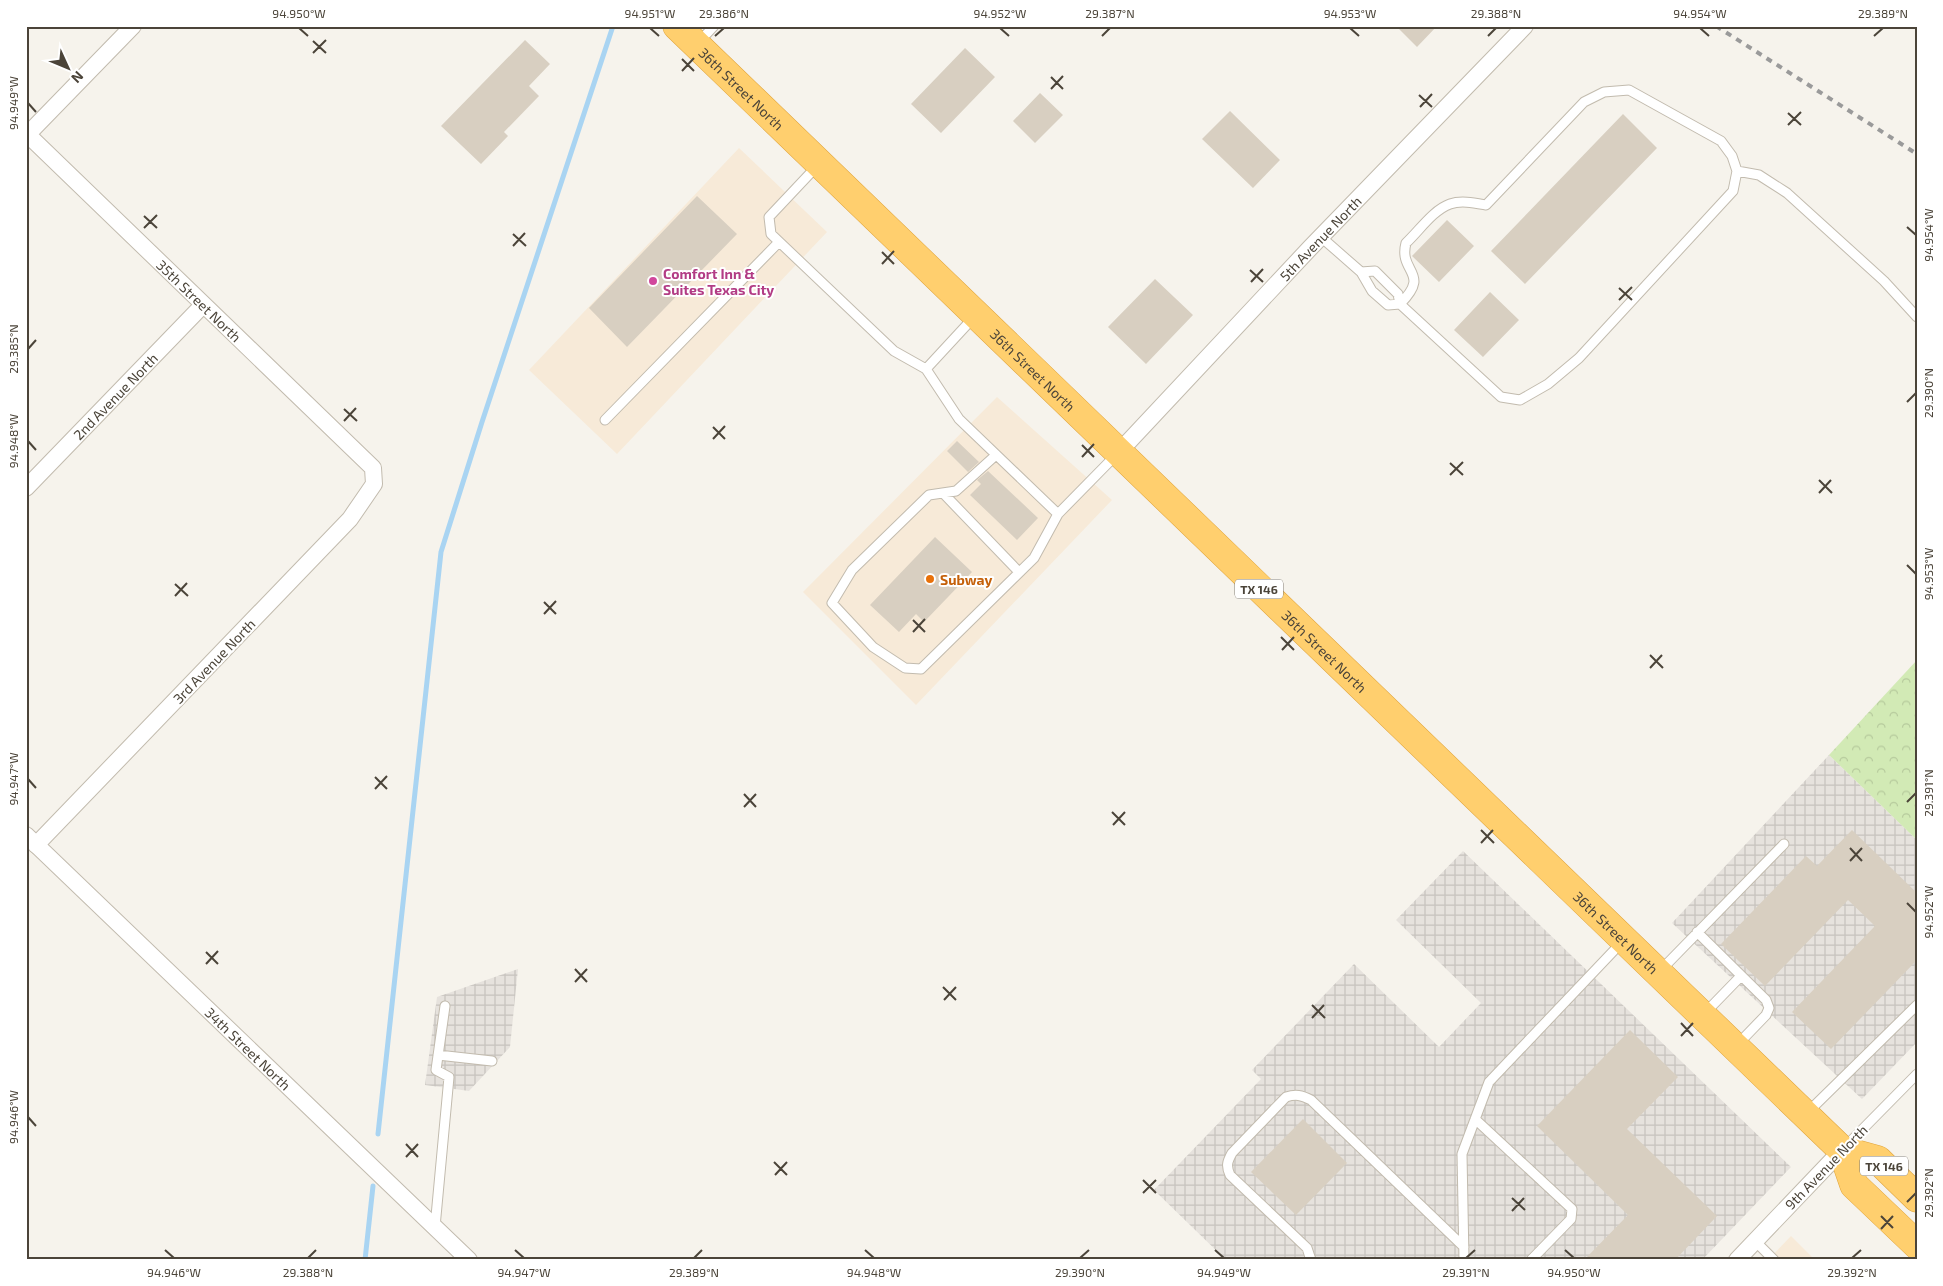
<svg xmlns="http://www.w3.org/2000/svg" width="1943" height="1286" font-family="'Exo 2',sans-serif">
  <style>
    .commercial { fill: #f7ead8 }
    .industrial { fill: url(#industrial-grid) }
    .forest { fill: url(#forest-crowns) }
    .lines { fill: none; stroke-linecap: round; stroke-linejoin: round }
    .stream { stroke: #a9d4f2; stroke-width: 5 }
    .building { fill: #d8cfc1 }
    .lane-casing { stroke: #c2bbae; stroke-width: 11 }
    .street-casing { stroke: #c2bbae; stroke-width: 18 }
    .highway-casing { stroke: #e0a43c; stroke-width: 29 }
    .lane { stroke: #fff; stroke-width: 9 }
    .street { stroke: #fff; stroke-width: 16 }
    .highway { stroke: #ffcf6e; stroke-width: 28 }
    .rail { stroke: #9a9a9a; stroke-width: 4; stroke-dasharray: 6 6; stroke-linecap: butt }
    .ticks { fill: none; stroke: #4b4439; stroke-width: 2 }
    .hotel-dot { fill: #d1479c; stroke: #fff; stroke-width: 2 }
    .food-dot { fill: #e8710a; stroke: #fff; stroke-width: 2 }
    .labels { text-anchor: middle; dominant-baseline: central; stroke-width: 4; stroke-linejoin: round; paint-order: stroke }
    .shield { fill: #fff; stroke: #817c74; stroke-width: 1 }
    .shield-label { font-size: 12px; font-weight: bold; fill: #4b4439 }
    .street-label { font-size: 14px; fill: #4b4439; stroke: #fff }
    .hotel-label { font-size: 14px; font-weight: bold; fill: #b23c85; stroke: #fff; text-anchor: start }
    .food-label { font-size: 14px; font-weight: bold; fill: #c56008; stroke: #fff; text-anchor: start }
    .neatline { fill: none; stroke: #4b4439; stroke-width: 2 }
    .ticks-label { font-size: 12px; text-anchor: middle; fill: #4b4439 }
  </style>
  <defs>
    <pattern id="industrial-grid" width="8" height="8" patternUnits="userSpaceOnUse" patternTransform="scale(1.25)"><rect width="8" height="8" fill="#e6e2dd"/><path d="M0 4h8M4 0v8" fill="none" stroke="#c7c3be"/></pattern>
    <pattern id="forest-crowns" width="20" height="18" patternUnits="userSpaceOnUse" patternTransform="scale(1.25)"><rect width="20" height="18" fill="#d2eab5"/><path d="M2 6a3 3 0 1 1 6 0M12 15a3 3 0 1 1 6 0" fill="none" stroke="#b6ca9c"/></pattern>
  </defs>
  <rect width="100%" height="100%" fill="#f6f3ec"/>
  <path class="commercial" d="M 739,148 L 827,232 L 617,454 L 529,370 Z
    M 997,397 L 1112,500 L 916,705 L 803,592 Z
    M 1791,1236 L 1815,1260 L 1768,1260 Z"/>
  <path class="industrial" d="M 1829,755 L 1917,840 L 1917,1042 L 1862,1099 L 1672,923 Z
    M 1463,851 L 1791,1167 L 1702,1260 L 1226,1260 L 1154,1190 L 1261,1079 L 1252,1070 L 1354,964 L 1439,1047 L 1481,1003 L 1396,920 Z
    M 518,969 L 510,1047 L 469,1091 L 425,1085 L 437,997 Z"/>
  <path class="forest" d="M 1917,660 L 1917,840 L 1829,755 Z"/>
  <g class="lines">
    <path class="stream" d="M 378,1134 L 441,552 L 482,422 L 613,26
      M 365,1260 L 373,1186"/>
  </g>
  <path class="building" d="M 1396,26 L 1437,26 L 1417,47 Z
    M 525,40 L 550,64 L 529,86 L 539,96 L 504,132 L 508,136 L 481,164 L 441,126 Z
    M 965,48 L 995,77 L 941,133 L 911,104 Z
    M 1040,93 L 1063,115 L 1035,143 L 1013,121 Z
    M 1230,111 L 1280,160 L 1253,188 L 1202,139 Z
    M 1623,114 L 1657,148 L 1525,284 L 1491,251 Z
    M 697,196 L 737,234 L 627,347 L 589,308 Z
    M 1447,220 L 1474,246 L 1439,282 L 1412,256 Z
    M 1155,279 L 1193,315 L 1146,364 L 1108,327 Z
    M 1490,292 L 1519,320 L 1483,357 L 1454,330 Z
    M 957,441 L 979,462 L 968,472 L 947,451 Z
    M 988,471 L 1038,518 L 1017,540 L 970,495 L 981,484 L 977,480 Z
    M 935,537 L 972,572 L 924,622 L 916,614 L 899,632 L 870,605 Z
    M 1852,830 L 1917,893 L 1917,960 L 1831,1049 L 1792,1012 L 1875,926 L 1848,900 L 1765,986 L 1721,944 L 1806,856 L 1817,866 Z
    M 1630,1030 L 1678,1077 L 1627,1129 L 1717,1216 L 1675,1260 L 1584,1260 L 1628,1215 L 1537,1126 Z
    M 1303,1119 L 1347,1163 L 1296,1215 L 1251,1172 Z"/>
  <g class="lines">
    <g class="lane-casing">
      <path id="lane" d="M 698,43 L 714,26
        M 1629,90 L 1721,141 L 1732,156 L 1737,171 L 1733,191 L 1579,358 L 1548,384 L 1520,400 L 1501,397 L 1400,304 C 1432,272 1398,273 1406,243 C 1419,231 1433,210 1450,204 C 1461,200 1475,203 1486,205 L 1584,102 L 1604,92 Z
        M 818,165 L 769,217 L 771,234 L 894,351 L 926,369 L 959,419 L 1058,514 L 1116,455
        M 1737,171 L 1759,175 L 1787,193 L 1884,281 L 1917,317
        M 1321,237 L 1361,272 L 1372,291 L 1388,305 L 1400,304 L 1398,294 L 1375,271 L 1361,272
        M 926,369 L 975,316
        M 605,420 L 779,242
        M 996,455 L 956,491 L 929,495 L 852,570 L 832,603 L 873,647 L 905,668 L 921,669 L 1034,558 L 1058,514
        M 943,493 L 1019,572
        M 1697,932 L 1766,1000 L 1769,1008 L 1766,1015 L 1737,1045
        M 1660,971 L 1784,844
        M 1705,1013 L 1741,976
        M 438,1055 L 492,1061
        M 1808,1112 L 1917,1005
        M 1475,1119 L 1572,1209 L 1571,1219 L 1531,1260
        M 1845,1147 L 1917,1074
        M 435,1227 L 449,1077 L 436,1070 L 445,1006
        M 1755,1241 L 1774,1260
        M 1311,1260 L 1307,1248 L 1230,1175 C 1226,1166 1227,1162 1232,1153 L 1286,1097 C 1296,1094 1301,1095 1311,1100 L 1464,1247
        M 1464,1260 L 1462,1154 L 1489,1082 L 1622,942"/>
    </g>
    <g class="street-casing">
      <g id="street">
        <path id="s1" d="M 26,133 L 373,468 L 374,484 L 350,519 L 36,845"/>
        <path d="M 26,136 L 133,26"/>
        <path id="s2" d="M 1118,453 L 1310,248 L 1525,26"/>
        <path id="s3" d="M 26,488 L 203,305"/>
        <path id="s4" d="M 26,835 L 469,1260"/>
        <path d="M 1737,1260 L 1842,1150"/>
      </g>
    </g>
    <g class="highway-casing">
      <g id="highway">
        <path id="s5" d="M 677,26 L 1842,1150 L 1854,1185 L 1917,1245"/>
        <path d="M 1842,1150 L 1878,1160 L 1917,1198"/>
      </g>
    </g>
    <use href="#lane" class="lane"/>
    <use href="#street" class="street"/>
    <use href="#highway" class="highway"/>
    <path class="rail" d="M 1716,26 L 1917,154"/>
  </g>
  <path class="ticks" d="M 299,28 L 308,36M 650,28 L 659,36M 1000,28 L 1009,36M 1350,28 L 1359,36M 1700,28 L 1709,36M 715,36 L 724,28M 1102,36 L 1110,28M 1488,36 L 1496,28M 1874,36 L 1883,28M 313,41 L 326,53M 313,53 L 326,40M 682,59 L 694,71M 682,71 L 694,58M 1051,77 L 1063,89M 1051,89 L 1063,76M 1419,95 L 1432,107M 28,103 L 36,112M 1420,107 L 1432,94M 1788,113 L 1801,125M 1788,125 L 1801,112M 144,216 L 157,228M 1907,227 L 1916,235M 144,228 L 157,215M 513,234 L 526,246M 513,246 L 525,233M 882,252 L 894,264M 882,264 L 894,251M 1250,270 L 1263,282M 1251,282 L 1263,269M 1619,288 L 1632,300M 1619,300 L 1632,287M 28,349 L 36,340M 1907,402 L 1916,393M 344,409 L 357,421M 344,421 L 356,408M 713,427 L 725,439M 713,439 L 725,426M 28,441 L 36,450M 1082,445 L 1094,457M 1082,457 L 1094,444M 1450,463 L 1463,475M 1450,475 L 1463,462M 1819,480 L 1832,493M 1819,493 L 1831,480M 1907,565 L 1916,574M 175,584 L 188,596M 175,596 L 187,583M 544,602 L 556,614M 544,614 L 556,601M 913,620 L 925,632M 913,632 L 925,619M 1281,637 L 1294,650M 1282,650 L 1294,637M 1650,655 L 1663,668M 1650,668 L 1662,655M 375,777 L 387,789M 28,779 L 36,788M 375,789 L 387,776M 744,794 L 756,807M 1907,802 L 1916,793M 744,807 L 756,794M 1112,812 L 1125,825M 1113,825 L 1125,812M 1481,830 L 1494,843M 1481,843 L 1493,830M 1850,848 L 1862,861M 1850,861 L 1862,848M 1907,903 L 1916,912M 206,952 L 218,964M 206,964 L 218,951M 575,969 L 587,982M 575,982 L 587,969M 943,987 L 956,1000M 944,1000 L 956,987M 1312,1005 L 1325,1018M 1312,1018 L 1324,1005M 1681,1023 L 1693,1036M 1681,1036 L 1693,1023M 28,1117 L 36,1126M 406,1144 L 418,1157M 406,1157 L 418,1144M 774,1162 L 787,1175M 775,1175 L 787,1162M 1143,1180 L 1156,1193M 1143,1193 L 1156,1180M 1512,1198 L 1525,1210M 1907,1202 L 1916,1193M 1512,1211 L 1524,1198M 1881,1216 L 1893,1228M 1881,1229 L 1893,1216M 165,1250 L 174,1258M 515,1250 L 524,1258M 865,1250 L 874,1258M 1215,1250 L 1224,1258M 1565,1250 L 1574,1258M 308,1258 L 316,1250M 694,1258 L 702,1250M 1080,1258 L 1089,1250M 1466,1258 L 1475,1250M 1852,1258 L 1861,1250"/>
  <circle class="hotel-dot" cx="653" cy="281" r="5"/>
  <circle class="food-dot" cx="930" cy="579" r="5"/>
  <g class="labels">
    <g class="shield">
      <rect x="1235" y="579.5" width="48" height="19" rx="4"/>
      <rect x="1860" y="1156.5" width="48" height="19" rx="4"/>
    </g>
    <g class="shield-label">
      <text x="1259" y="589">TX 146</text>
      <text x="1884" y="1166">TX 146</text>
    </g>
    <g class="street-label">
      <text stroke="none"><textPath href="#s5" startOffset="90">36th Street North</textPath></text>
      <text stroke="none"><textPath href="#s2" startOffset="295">5th Avenue North</textPath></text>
      <text stroke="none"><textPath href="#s1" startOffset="241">35th Street North</textPath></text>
      <text stroke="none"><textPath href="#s5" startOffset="495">36th Street North</textPath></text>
      <text stroke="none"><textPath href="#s3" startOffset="128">2nd Avenue North</textPath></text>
      <text stroke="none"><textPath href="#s5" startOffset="900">36th Street North</textPath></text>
      <text transform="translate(214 661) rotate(-46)">3rd Avenue North</text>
      <text stroke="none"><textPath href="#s5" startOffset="1305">36th Street North</textPath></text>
      <text stroke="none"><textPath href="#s4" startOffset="308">34th Street North</textPath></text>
      <text transform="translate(1826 1167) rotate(-46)">9th Avenue North</text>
    </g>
    <g class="hotel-label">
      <text x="663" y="273">Comfort Inn &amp;<tspan x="663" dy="16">Suites Texas City</tspan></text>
    </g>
    <g class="food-label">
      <text x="940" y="579">Subway</text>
    </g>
  </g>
  <rect width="1943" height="1286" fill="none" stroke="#ffffff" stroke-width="55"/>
  <g transform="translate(68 68) rotate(134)" stroke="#ffffff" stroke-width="4" paint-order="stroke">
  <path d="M0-4L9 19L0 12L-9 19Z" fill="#4b4439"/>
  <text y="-8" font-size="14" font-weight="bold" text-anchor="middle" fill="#4b4439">N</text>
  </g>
  <rect x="28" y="28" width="1888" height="1230" class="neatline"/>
  <g class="ticks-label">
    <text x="299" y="18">94.950°W</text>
    <text x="650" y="18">94.951°W</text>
    <text x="724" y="18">29.386°N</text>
    <text x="1000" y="18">94.952°W</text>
    <text x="1110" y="18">29.387°N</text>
    <text x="1350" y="18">94.953°W</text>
    <text x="1496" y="18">29.388°N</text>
    <text x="1700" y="18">94.954°W</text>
    <text x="1883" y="18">29.389°N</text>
    <text transform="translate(14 103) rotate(-90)" y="4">94.949°W</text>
    <text transform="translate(1929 235) rotate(-90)" y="4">94.954°W</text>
    <text transform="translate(14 349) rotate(-90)" y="4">29.385°N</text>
    <text transform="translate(1929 393) rotate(-90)" y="4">29.390°N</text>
    <text transform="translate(14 441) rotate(-90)" y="4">94.948°W</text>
    <text transform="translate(1929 574) rotate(-90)" y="4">94.953°W</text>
    <text transform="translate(14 779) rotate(-90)" y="4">94.947°W</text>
    <text transform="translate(1929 793) rotate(-90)" y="4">29.391°N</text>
    <text transform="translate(1929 912) rotate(-90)" y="4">94.952°W</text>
    <text transform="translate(14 1117) rotate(-90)" y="4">94.946°W</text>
    <text transform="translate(1929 1193) rotate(-90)" y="4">29.392°N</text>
    <text x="174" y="1277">94.946°W</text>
    <text x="308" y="1277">29.388°N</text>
    <text x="524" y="1277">94.947°W</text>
    <text x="694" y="1277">29.389°N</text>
    <text x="874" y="1277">94.948°W</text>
    <text x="1080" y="1277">29.390°N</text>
    <text x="1224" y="1277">94.949°W</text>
    <text x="1466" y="1277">29.391°N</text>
    <text x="1574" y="1277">94.950°W</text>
    <text x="1852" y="1277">29.392°N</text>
  </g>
</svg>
